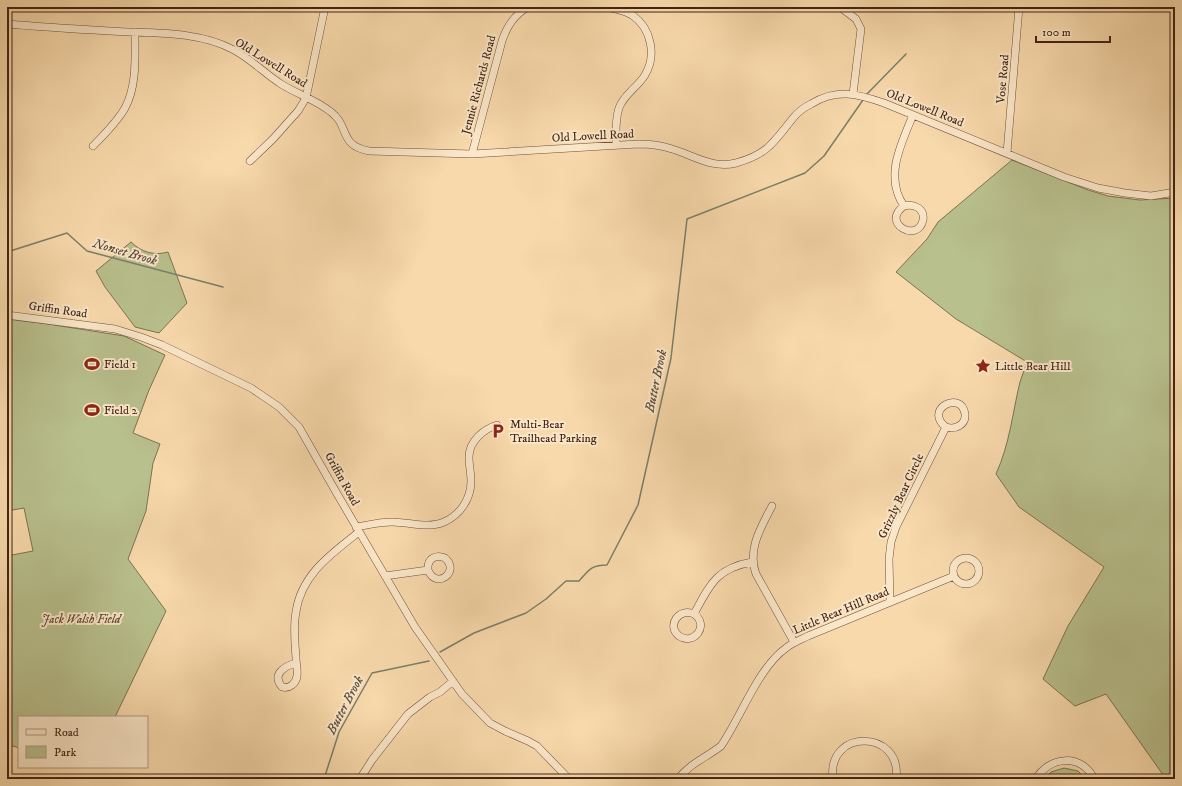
<svg xmlns="http://www.w3.org/2000/svg" width="1182" height="786" font-family="'IM FELL DW Pica',serif">
  <style>
    .green { fill: #b8c08d; stroke: #7d7252 }
    .lines { fill: none; stroke-linecap: round; stroke-linejoin: round }
    .stream { stroke: #7a7f6b; stroke-width: 1.5 }
    .minor-casing { stroke: #70513b; stroke-width: 8 }
    .minor { stroke: #fae6c8; stroke-width: 7 }
    .labels { text-anchor: middle; dominant-baseline: central; stroke-width: 4; stroke-linejoin: round; paint-order: stroke }
    .street-label { font-size: 12px; fill: #422416; stroke: #fae6c8 }
    .poi-label { font-size: 12px; fill: #422416; stroke: #fae6c8; text-anchor: start }
    .park-label { font-size: 12px; font-style: italic; fill: #604b34; stroke: #fae6c8 }
    .water-label { font-size: 13px; font-style: italic; fill: #594a3a; stroke: #fae6c8 }
  </style>
  <rect width="100%" height="100%" fill="#f8d9ab"/>
  <filter id="stains"><feTurbulence type="fractalNoise" baseFrequency=".005" numOctaves="4"/><feColorMatrix values="0 0 0 0 .2 0 0 0 0 .09 0 0 0 0 .02 0 0 0 .5 -.17"/></filter>
  <radialGradient id="worn" r=".72"><stop offset=".6" stop-color="#630" stop-opacity="0"/><stop offset="1" stop-color="#630" stop-opacity=".3"/></radialGradient>
  <path class="green" d="M 1012,160 L 1088,190 L 1108,196 L 1140,200 L 1175,198 L 1175,779 L 1166,779 L 1106,694 L 1075,706 L 1043,679 L 1068,626 L 1104,567 L 1019,507 L 996,474 C 1010,443 1012,415 1020,382 C 1022,375 1025,369 1027,362 L 956,319 L 896,272 L 927,239 L 938,222 Z
    M 131,242 C 141,252 154,256 168,252 L 187,303 L 159,333 L 135,327 L 105,287 L 96,271 Z
    M 7,319 L 48,324 L 124,336 L 165,355 L 149,390 L 133,433 L 160,444 L 153,463 L 146,511 L 128,559 L 166,611 L 115,717 L 19,717 L 19,748 L 7,744 L 7,556 L 33,551 L 24,508 L 7,511 Z
    M 1064,768 L 1078,771 L 1086,779 L 1044,779 L 1051,772 Z"/>
  <g class="lines">
    <path class="stream" d="M 867,94 L 906,54
      M 7,252 L 67,233 L 87,251 L 223,287
      M 440,652 L 474,633 L 526,613 L 546,599 L 566,581 L 579,581 C 589,570 591,565 607,565 L 638,505 L 671,358 L 687,219 L 805,173 L 824,156 L 863,100
      M 324,779 L 339,732 L 372,673 L 429,661"/>
    <g class="minor-casing">
      <path id="minor" d="M 606,7 C 615,9 624,10 632,15 C 651,28 657,55 645,75 C 638,87 624,94 619,108 C 615,120 616,133 616,145
        M 840,7 L 856,19 L 861,29 L 853,94
        M 7,24 C 41,27 75,29 110,31 C 150,34 195,30 232,49 C 250,58 264,73 281,84 C 297,94 316,100 331,112 C 350,126 338,145 369,151 L 472,154 L 638,144 C 650,144 661,145 672,149 C 693,155 712,169 736,163 C 769,154 774,141 794,117 C 799,111 805,107 811,104 C 837,88 858,94 884,103 L 1064,177 L 1098,188 L 1125,193 L 1151,196 L 1175,192
        M 93,146 C 104,135 117,122 125,108 C 137,86 135,57 135,32
        M 1007,153 L 1019,7
        M 472,154 L 502,41 C 507,26 514,15 528,7
        M 250,161 L 273,139 L 298,111 L 306,98 L 325,7
        M 904,206 C 880,223 918,244 923,220 C 925,209 914,203 904,206 C 884,177 901,144 913,115
        M 7,315 L 115,329 L 141,337 L 162,345 L 251,388 L 279,407 L 299,427 L 336,492 L 415,627 L 462,694 L 490,723 L 505,731 L 528,741 L 537,746 L 569,779
        M 772,506 C 761,527 747,550 756,574 L 794,642
        M 356,527 C 368,525 380,522 392,522 C 409,522 428,529 444,522 C 460,515 471,499 471,481 C 471,473 469,465 469,457 C 469,441 484,429 497,425
        M953 571a13 13 0 1 1 26 0a13 13 0 1 1-26 0Z
        M 385,576 L 428,570 C 427,559 435,554 445,558 C 461,572 436,590 428,570
        M 890,602 L 889,559 L 891,542 L 896,527 L 946,427 C 955,430 966,425 965,414 C 961,389 923,410 946,427
        M 694,614 C 710,625 694,646 679,636 C 666,626 679,607 694,614 C 710,584 717,568 752,562
        M 296,663 C 285,666 271,674 282,687 C 289,689 296,684 297,676 C 298,671 296,664 296,658 C 295,643 293,627 296,612 C 301,575 331,554 359,532
        M 360,779 L 372,760 L 408,714 L 430,697 L 440,692 L 453,681
        M 678,779 C 689,764 707,757 721,746 C 741,717 758,668 786,648 C 792,643 800,640 808,636 L 954,576
        M 833,779 C 826,728 903,729 896,779
        M 1036,779 C 1049,756 1082,753 1094,779"/>
    </g>
    <use href="#minor" class="minor"/>
  </g>
  <defs>
    <g id="stadium-bare" transform="scale(1.2)"><path d="M0-5a6.5 5 0 1 0 0 10a6.5 5 0 1 0 0-10ZM-3.5-1.8h7v3.6h-7Z" fill="#8f2418" stroke="#fae6c8" stroke-width="2.5" paint-order="stroke"/></g>
    <g id="sight-bare" transform="scale(1.2)"><path d="M0-6L1.8-2.2L6-1.7L2.9 1.2L3.7 5.4L0 3.3L-3.7 5.4L-2.9 1.2L-6-1.7L-1.8-2.2Z" fill="#8f2418" stroke="#fae6c8" stroke-width="2.5" paint-order="stroke"/></g>
    <g id="parking-bare" transform="scale(1.2)"><path d="M-3.5-5.5H1a3.5 3.5 0 0 1 0 7H-1V5.5H-3.5ZM-1-3.4V-.6H.8a1.4 1.4 0 0 0 0-2.8Z" fill="#8f2418" stroke="#fae6c8" stroke-width="2.5" paint-order="stroke"/></g>
  </defs>
  <g fill-rule="evenodd">
    <use href="#stadium-bare" x="92" y="364"/>
    <use href="#sight-bare" x="983" y="366"/>
    <use href="#stadium-bare" x="92" y="410"/>
    <use href="#parking-bare" x="498" y="431"/>
  </g>
  <g class="labels">
    <g class="street-label">
      <text transform="translate(271 63) rotate(32)">Old Lowell Road</text>
      <text transform="translate(1003 79) rotate(-85)">Vose Road</text>
      <text transform="translate(479 85) rotate(-75)">Jennie Richards Road</text>
      <text transform="translate(925 108) rotate(22)">Old Lowell Road</text>
      <text transform="translate(593 136) rotate(-3)">Old Lowell Road</text>
      <text transform="translate(58 310) rotate(8)">Griffin Road</text>
      <text transform="translate(342 479) rotate(61)">Griffin Road</text>
      <text transform="translate(901 496) rotate(-65)">Grizzly Bear Circle</text>
      <text transform="translate(841 611) rotate(-23)">Little Bear Hill Road</text>
    </g>
    <g class="poi-label">
      <text x="104" y="364">Field 1</text>
      <text x="995" y="366">Little Bear Hill</text>
      <text x="104" y="410">Field 2</text>
      <text x="510" y="424">Multi-Bear<tspan x="510" dy="14">Trailhead Parking</tspan></text>
    </g>
    <g class="park-label">
      <text x="81" y="619">Jack Walsh Field</text>
    </g>
    <g class="water-label">
      <text transform="translate(125 252) rotate(16)">Nonset Brook</text>
      <text transform="translate(656 381) rotate(-78)">Butter Brook</text>
      <text transform="translate(345 705) rotate(-62)">Butter Brook</text>
    </g>
  </g>
  <rect width="1182" height="786" fill="none" stroke="#f8d9ab" stroke-width="24"/>
  <rect x="8" y="8" width="1166" height="770" fill="none" stroke="#422416" stroke-width="2"/>
  <rect x="12" y="12" width="1158" height="762" fill="none" stroke="#422416"/>
  <rect x="18" y="716" width="130" height="52" fill="#fae6c8" stroke="#b09881"/>
  <rect x="26" y="729" width="20" height="6" fill="#fae6c8" stroke="#b09881"/>
  <text x="54" y="736" font-size="12" fill="#422416">Road</text>
  <rect x="26" y="746" width="20" height="12" fill="#b8c08d" stroke="#b09881"/>
  <text x="54" y="756" font-size="12" fill="#422416">Park</text>
  <path d="M1036 36v6h74v-6" fill="none" stroke="#422416" stroke-width="2"/>
  <text x="1042" y="36" font-size="12" fill="#422416" stroke="#fae6c8" stroke-width="3" paint-order="stroke">100 m</text>
  <rect width="100%" height="100%" filter="url(#stains)"/>
  <rect width="100%" height="100%" fill="url(#worn)"/>
</svg>
